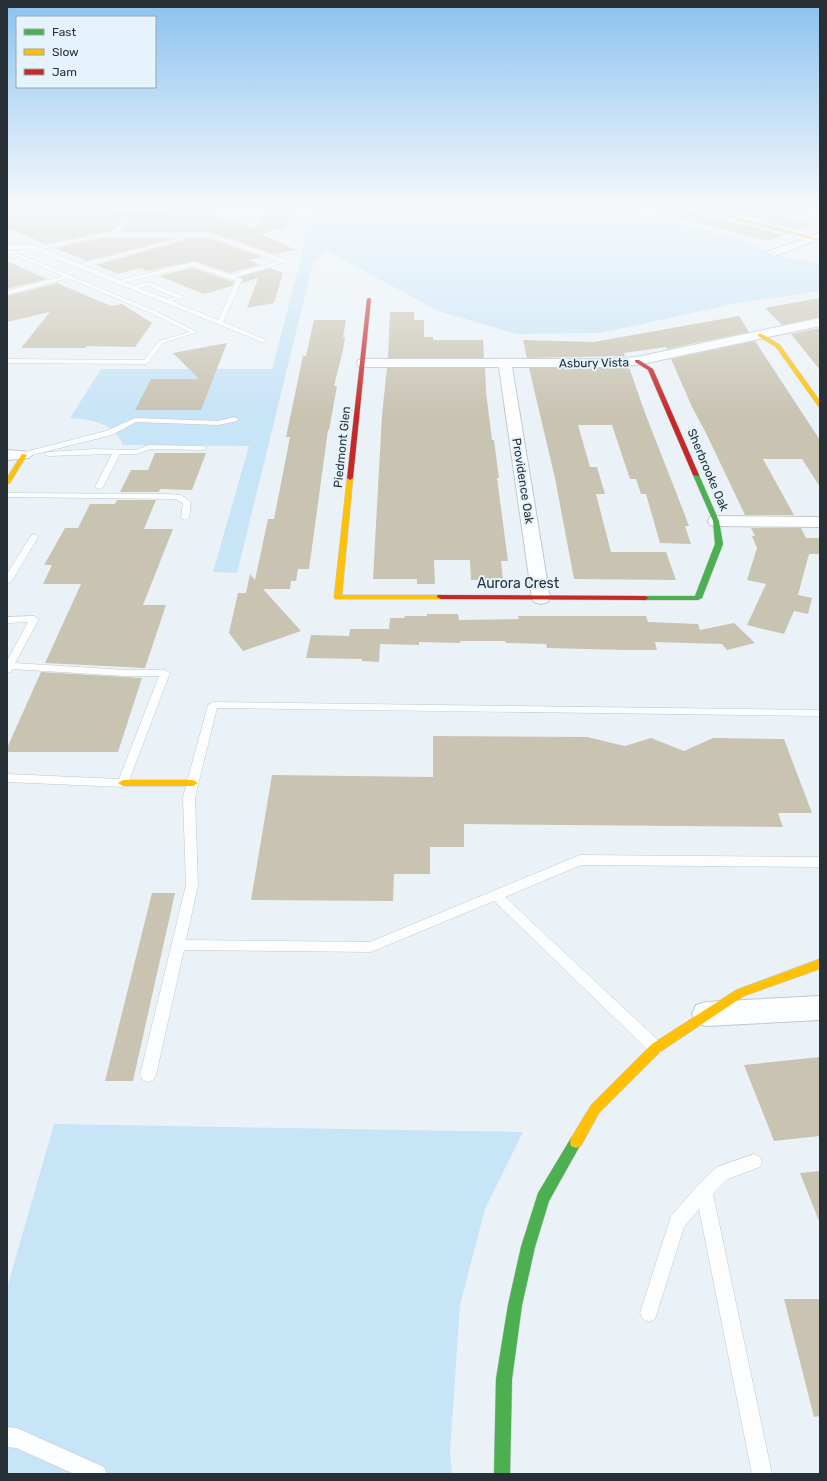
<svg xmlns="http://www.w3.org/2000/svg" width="827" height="1481" font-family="Rubik,sans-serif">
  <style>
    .green { fill: #c8e4f7 }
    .building { fill: #c9c3b2 }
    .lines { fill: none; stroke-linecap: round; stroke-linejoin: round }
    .lane-casing { stroke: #c0c8cd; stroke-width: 1 }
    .street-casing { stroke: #c0c8cd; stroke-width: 2 }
    .fast-casing { stroke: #c0c8cd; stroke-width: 1 }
    .slow-casing { stroke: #c0c8cd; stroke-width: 1 }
    .jam-casing { stroke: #c0c8cd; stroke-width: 1 }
    .lane { fill: #fcfdfe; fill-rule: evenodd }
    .street { fill: #fcfdfe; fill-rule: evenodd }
    .fast { fill: #4caf50; fill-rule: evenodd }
    .slow { fill: #ffc107; fill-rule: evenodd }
    .jam { fill: #c62828; fill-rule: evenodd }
    .labels { text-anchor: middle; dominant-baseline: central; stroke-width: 4; stroke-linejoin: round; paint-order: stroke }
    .far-street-label { font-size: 12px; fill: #273036; stroke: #e5f3fd }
    .street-label { font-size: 14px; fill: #273036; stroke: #e5f3fd }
  </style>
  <rect width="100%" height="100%" fill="#ebf2f7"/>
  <path class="green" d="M 310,207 L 616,207 L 725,235 L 785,257 L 820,263 L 820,291 L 737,303 L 601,333 L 517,334 L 438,311 L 326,250 L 313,263 L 237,573 L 213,572 L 249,446 L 123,445 C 114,422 92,420 70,418 L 101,369 L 272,369 L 300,263 Z
    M 54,1124 L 523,1132 L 485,1209 L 460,1305 L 450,1452 L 452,1474 L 7,1474 L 7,1288 Z"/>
  <path class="building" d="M 268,207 L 296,207 L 286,227 L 261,234 L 296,250 L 274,254 L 209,232 L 120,232 L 128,222 L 123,220 L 111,232 L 101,233 L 46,244 L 7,228 L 7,209 L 110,209 L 109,210 L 151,211 L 164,211 L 165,209 L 213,209 L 210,214 L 256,229 Z
    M 660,207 L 684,207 L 686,210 L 784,235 L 768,241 L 659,213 Z
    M 708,207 L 807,207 L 808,211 L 788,217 L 814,224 L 799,230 Z
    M 101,238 L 178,238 L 87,261 L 55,248 Z
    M 184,238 L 209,238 L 263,257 L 248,260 L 260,265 L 230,273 L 194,261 L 148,271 L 139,268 L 118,274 L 96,265 L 184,240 Z
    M 7,261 L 47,279 L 7,289 Z
    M 193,268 L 234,282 L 232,286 L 204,294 L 159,276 Z
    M 270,268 L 283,273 L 274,303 L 247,308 L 258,278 L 242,283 L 243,280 L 240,277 Z
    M 57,283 L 111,306 L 122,304 L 152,323 L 135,347 L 87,346 L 85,348 L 21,348 L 50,312 L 7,322 L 7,296 Z
    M 820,298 L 820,317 L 782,325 L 765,308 Z
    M 390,312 L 414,312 L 414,320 L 424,320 L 424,337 L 433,337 L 433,340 L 483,340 L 484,358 L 388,358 Z
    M 739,316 L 749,332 L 667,349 L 666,347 L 624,353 L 625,356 L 527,358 L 523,340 L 594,342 Z
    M 314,320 L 346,320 L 343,337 L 345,337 L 343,350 L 334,386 L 337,386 L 329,430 L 328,430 L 309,569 L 298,569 L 296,581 L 291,581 L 290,589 L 263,589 L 301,631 L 243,651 L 229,633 L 238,593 L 246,593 L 250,574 L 255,580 L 268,519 L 274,519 L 290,437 L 286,437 L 303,356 L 306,356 Z
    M 820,328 L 820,370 L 791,334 Z
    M 755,341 L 820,440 L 820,487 L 802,459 L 763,459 L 794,515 L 745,515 L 706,433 L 692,407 L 671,359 Z
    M 227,343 L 201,410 L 135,410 L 151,379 L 199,379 L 173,353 Z
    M 629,367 L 645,413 L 681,505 L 689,526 L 685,526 L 691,544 L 660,543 L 646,494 L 641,494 L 636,479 L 630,479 L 612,425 L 578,425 L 590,467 L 597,467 L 605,494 L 596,494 L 611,552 L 666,552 L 676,580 L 574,579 L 555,478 L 529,368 Z
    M 387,368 L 485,368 L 486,392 L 492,440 L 494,440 L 499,478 L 497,478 L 508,561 L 501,561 L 503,580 L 471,580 L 470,560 L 434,560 L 435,584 L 417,584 L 417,579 L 373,579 L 382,415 Z
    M 155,453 L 206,453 L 192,490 L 160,489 L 159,492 L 120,492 L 131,470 L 148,470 Z
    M 117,500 L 156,500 L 144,529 L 173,529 L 143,605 L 166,605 L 145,668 L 45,663 L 81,584 L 43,584 L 52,565 L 44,565 L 65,528 L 78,528 L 90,504 L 115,504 Z
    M 751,528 L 801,528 L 806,538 L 820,538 L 820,554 L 809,554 L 798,595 L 812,598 L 808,614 L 794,611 L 784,634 L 747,625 L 766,584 L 747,580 L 757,548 L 752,536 L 755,536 Z
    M 427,614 L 458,614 L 459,620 L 519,619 L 518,616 L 646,616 L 648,622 L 698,624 L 700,630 L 734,623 L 755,643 L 727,650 L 722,644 L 655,642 L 657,650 L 625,650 L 547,648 L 546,644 L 506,643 L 505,641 L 460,641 L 460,643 L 419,642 L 419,645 L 380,644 L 379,662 L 362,661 L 362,659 L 306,658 L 311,635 L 349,636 L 350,629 L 389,629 L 390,618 L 404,618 L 405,616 L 427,616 Z
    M 41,672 L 142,678 L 118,752 L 7,752 L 7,748 Z
    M 433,736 L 587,737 L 625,746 L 651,738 L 684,751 L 713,738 L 784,739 L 812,813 L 778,813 L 783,827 L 464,824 L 464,847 L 430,847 L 430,874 L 394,874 L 393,901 L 251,900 L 272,775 L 433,777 Z
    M 152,893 L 175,893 L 133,1081 L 105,1081 Z
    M 820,1057 L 820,1136 L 774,1141 L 744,1065 Z
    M 820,1171 L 820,1221 L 819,1221 L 800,1173 Z
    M 784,1299 L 820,1299 L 820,1416 L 814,1417 Z"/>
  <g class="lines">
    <g class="lane-casing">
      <path id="lane" d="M 123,221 L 127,222 L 117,234 L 209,234 L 286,260 L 286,262 L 236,277 L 242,280 L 223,322 L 266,340 L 266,342 L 262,342 L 32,249 L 7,249 L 155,311 L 197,332 L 163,343 L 148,363 L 146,364 L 7,363 L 7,359 L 144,360 L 159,341 L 189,332 L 151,313 L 68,278 L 7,295 L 7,291 L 63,276 L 7,252 L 7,245 L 33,245 L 38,247 L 101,234 L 112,234 ZM 101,236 L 209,236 L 279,261 L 230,275 L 193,262 L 120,280 L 85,266 L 184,239 L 182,238 L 80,264 L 43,249 ZM 193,266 L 236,281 L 218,320 L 172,301 L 183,298 L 183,296 L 148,282 L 134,286 L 125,282 ZM 148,286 L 175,297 L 167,299 L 139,288 Z
        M 234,417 L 238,419 L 237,421 L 219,425 L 136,422 L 112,435 L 24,457 L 20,455 L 21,453 L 106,431 L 135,418 L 219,421 Z
        M 149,445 L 203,446 L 207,448 L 203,450 L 150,449 L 137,454 L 120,454 L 103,487 L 99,489 L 95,487 L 112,454 L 48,456 L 44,454 L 48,452 L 94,449 L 136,450 Z
        M 7,493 L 168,494 L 181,495 L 191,502 L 189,518 L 185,520 L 181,518 L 183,503 L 176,499 L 7,497 Z
        M 34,534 L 38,537 L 12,581 L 7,584 L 7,574 L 30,537 Z
        M 34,616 L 39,619 L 15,663 L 125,670 L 165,670 L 170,673 L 127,786 L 123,787 L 7,782 L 7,774 L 119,779 L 159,676 L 125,676 L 12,669 L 11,672 L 7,673 L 7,661 L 28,622 L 7,623 L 7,617 Z
        M 213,702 L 820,710 L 820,716 L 217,708 L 195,797 L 198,885 L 186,940 L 370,942 L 580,855 L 820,857 L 820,867 L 581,865 L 505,897 L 661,1043 L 663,1048 L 661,1053 L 656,1054 L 651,1053 L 494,901 L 371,952 L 184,950 L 156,1075 L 153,1080 L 148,1082 L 143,1080 L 140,1075 L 186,885 L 183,797 L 208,705 Z
        M 754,1154 L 760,1157 L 762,1162 L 760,1167 L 728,1179 L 713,1194 L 772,1474 L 752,1474 L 699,1209 L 684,1227 L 655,1319 L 649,1322 L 643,1319 L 640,1313 L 671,1216 L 698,1185 L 717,1167 Z
        M 7,1427 L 17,1428 L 104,1467 L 107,1474 L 74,1474 L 16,1448 L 7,1447 Z"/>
    </g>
    <g class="street-casing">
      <path id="street" d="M 820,233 L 820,239 L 777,255 L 773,256 L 768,253 L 769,251 Z
        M 820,318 L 820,326 L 637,365 L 603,367 L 512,367 L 550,598 L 548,602 L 541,604 L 534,602 L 532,598 L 499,367 L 363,367 L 358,366 L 357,363 L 358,360 L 363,359 L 603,359 L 637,357 Z
        M 7,450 L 29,452 L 32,455 L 29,458 L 7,460 Z
        M 716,516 L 820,517 L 820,527 L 716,526 L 710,525 L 708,521 L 710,517 Z
        M 820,996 L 820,1020 L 706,1026 L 696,1023 L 692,1014 L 696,1005 L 706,1002 Z"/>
    </g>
    <g class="fast-casing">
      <path id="fast" d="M 696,473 L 699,475 L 719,521 L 723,544 L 702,598 L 698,600 L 642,600 L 641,598 L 645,596 L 695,596 L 715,544 L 713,521 L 693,475 Z
        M 576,1136 L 581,1138 L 582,1142 L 549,1201 L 535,1247 L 522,1305 L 512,1379 L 510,1474 L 494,1474 L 496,1379 L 508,1305 L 521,1247 L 538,1193 L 571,1138 Z"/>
    </g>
    <g class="slow-casing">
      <path id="slow" d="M 695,207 L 820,239 L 820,241 L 687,207 Z
        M 758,334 L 762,334 L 780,345 L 820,401 L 820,407 L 818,406 L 776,347 L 758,336 Z
        M 22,454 L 27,455 L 10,483 L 7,485 L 7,478 Z
        M 350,476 L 353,478 L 342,595 L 441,595 L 445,597 L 444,599 L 335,599 L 334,597 L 347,478 Z
        M 123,780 L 193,780 L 198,783 L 193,786 L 123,786 L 118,783 Z
        M 820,959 L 820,969 L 744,996 L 660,1052 L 599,1113 L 581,1146 L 576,1148 L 571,1146 L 570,1142 L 571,1138 L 591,1105 L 652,1044 L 736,990 Z"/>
    </g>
    <g class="jam-casing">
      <path id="jam" d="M 369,298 L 371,299 L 353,478 L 350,480 L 347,478 L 367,299 Z
        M 635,360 L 639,360 L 653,369 L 699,475 L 698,476 L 693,475 L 648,370 L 635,362 Z
        M 438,595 L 645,596 L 649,598 L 645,600 L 441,599 L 437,597 Z"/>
    </g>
    <use href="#lane" class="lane"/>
    <use href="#street" class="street"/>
    <use href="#fast" class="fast"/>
    <use href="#slow" class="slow"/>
    <use href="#jam" class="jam"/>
  </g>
  <linearGradient id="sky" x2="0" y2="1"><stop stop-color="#8bc2f0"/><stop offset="0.5" stop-color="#f6f9fb"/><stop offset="1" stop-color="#f6f9fb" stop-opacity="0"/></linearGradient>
  <rect width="827" height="415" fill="url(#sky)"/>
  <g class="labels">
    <g class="far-street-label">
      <text transform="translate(594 363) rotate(-1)">Asbury Vista</text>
      <text transform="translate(342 447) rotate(-84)">Piedmont Glen</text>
      <text transform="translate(708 470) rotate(67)">Sherbrooke Oak</text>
      <text transform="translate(523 481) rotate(81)">Providence Oak</text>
    </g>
    <g class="street-label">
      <text x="518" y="583">Aurora Crest</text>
    </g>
  </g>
  <rect width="827" height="1481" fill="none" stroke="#273036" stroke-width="16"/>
  <rect x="16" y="16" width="140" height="72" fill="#e5f3fd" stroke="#99a5ad"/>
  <rect x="24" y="29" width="20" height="6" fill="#4caf50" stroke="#99a5ad"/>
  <text x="52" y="36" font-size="12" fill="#273036">Fast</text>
  <rect x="24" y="49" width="20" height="6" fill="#ffc107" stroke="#99a5ad"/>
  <text x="52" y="56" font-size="12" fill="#273036">Slow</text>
  <rect x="24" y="69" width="20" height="6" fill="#c62828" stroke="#99a5ad"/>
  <text x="52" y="76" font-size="12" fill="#273036">Jam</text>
</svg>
